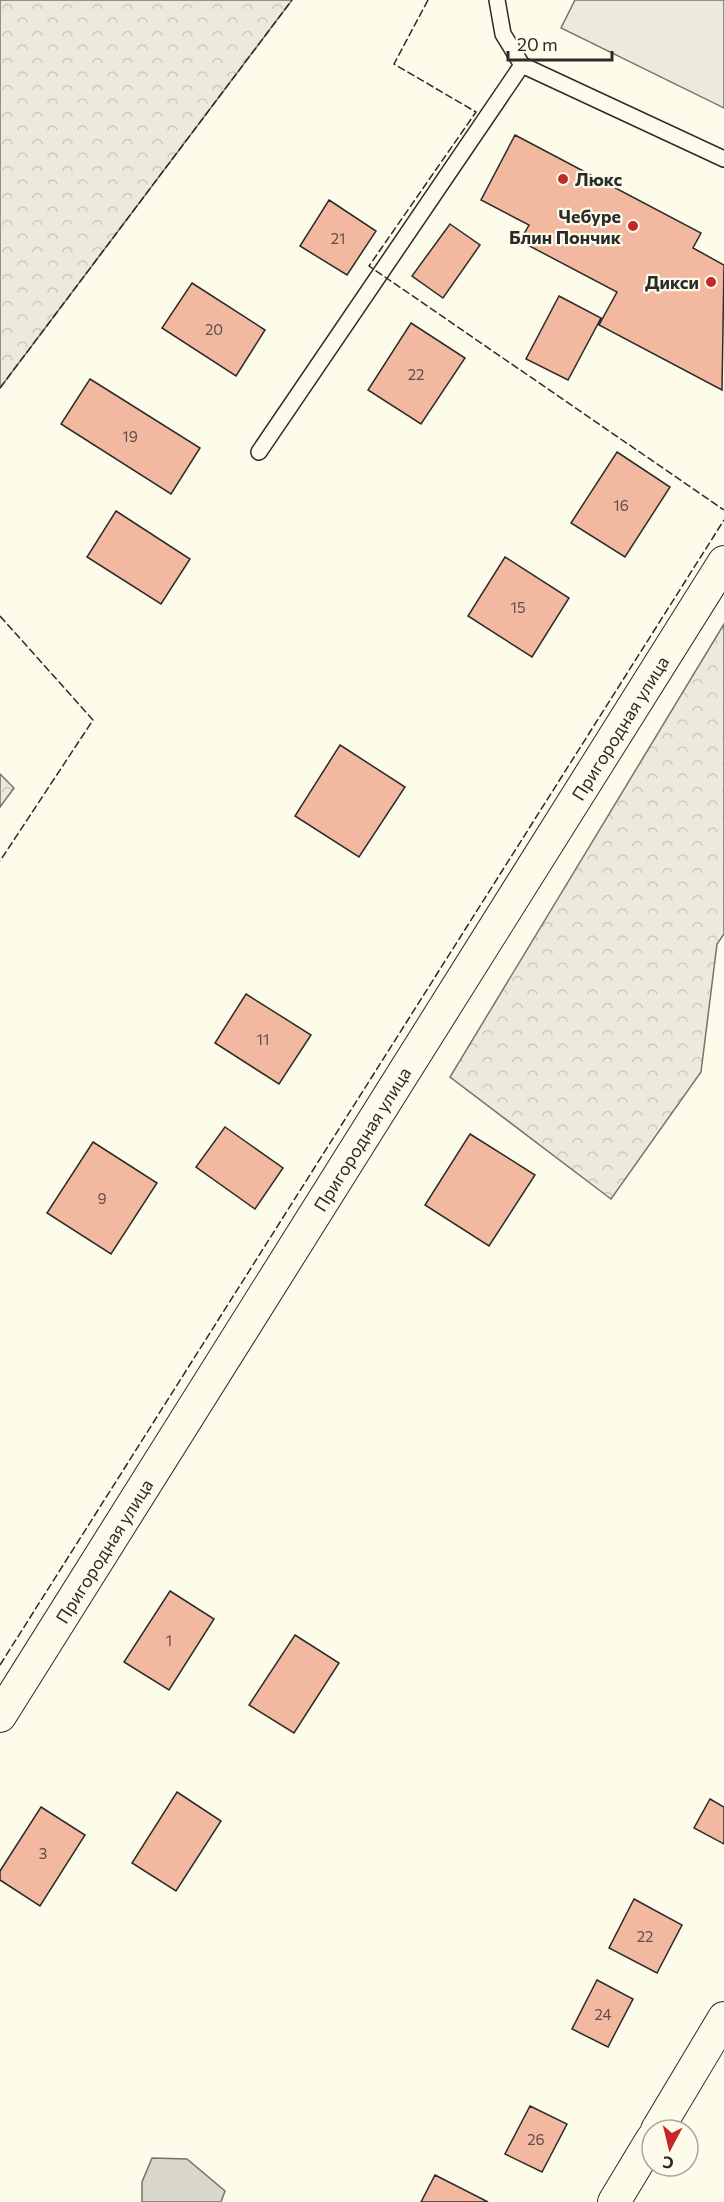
<svg xmlns="http://www.w3.org/2000/svg" width="724" height="2202" font-family="Commissioner,sans-serif">
  <style>
    .forest { fill: url(#forest-crowns); stroke: #74746e; stroke-width: 1.5 }
    .parking { fill: #eceadb; stroke: #74746e; stroke-width: 1.5 }
    .water { fill: #d8d7c9; stroke: #74746e; stroke-width: 1.5 }
    .building { fill: #f2b8a0; stroke: #2b2b2b; stroke-width: 1.5 }
    .lines { fill: none; stroke-linecap: round; stroke-linejoin: round }
    .service-casing { stroke: #2b2b2b; stroke-width: 18 }
    .minor-casing { stroke: #2b2b2b; stroke-width: 34 }
    .service { stroke: #fdfbea; stroke-width: 15 }
    .minor { stroke: #fdfbea; stroke-width: 32 }
    .fence { stroke: #2b2b2b; stroke-width: 1.5; stroke-dasharray: 8 3; stroke-linecap: butt }
    .poi-dot { fill: #c62828; stroke: #fdfbea; stroke-width: 2 }
    .labels { text-anchor: middle; dominant-baseline: central; stroke-width: 4.5; stroke-linejoin: round; paint-order: stroke }
    .number-label { font-size: 15px; fill: #5d4e48 }
    .poi-label { font-size: 18px; font-weight: bold; fill: #2b2b2b; stroke: #fdfbea; text-anchor: end }
    .street-label { font-size: 18px; fill: #2b2b2b; stroke: #fdfbea }
  </style>
  <defs>
    <pattern id="forest-crowns" width="20" height="18" patternUnits="userSpaceOnUse" patternTransform="scale(1.5)"><rect width="20" height="18" fill="#ecebdb"/><path d="M2 6a3 3 0 1 1 6 0M12 15a3 3 0 1 1 6 0" fill="none" stroke="#cbcabc"/></pattern>
  </defs>
  <rect width="100%" height="100%" fill="#fdfbea"/>
  <path class="forest" d="M 0,0 L 292,0 L 0,388 Z
    M 724,624 L 724,934 L 717,944 L 701,1072 L 611,1199 L 450,1077 Z
    M 0,774 L 14,788 L 0,807 Z"/>
  <path class="parking" d="M 575,0 L 724,0 L 724,108 L 561,28 Z"/>
  <path class="water" d="M 152,2158 L 187,2159 L 225,2191 L 221,2202 L 142,2202 L 142,2182 Z"/>
  <path class="building" d="M 515,135 L 701,233 L 693,248 L 724,265 L 722,390 L 599,325 L 617,292 L 520,241 L 529,225 L 481,200 Z
    M 329,200 L 376,231 L 347,275 L 300,246 Z
    M 450,224 L 480,245 L 443,298 L 412,276 Z
    M 192,283 L 265,330 L 236,376 L 162,328 Z
    M 559,296 L 601,318 L 568,380 L 526,359 Z
    M 411,323 L 465,358 L 421,424 L 368,390 Z
    M 90,379 L 200,448 L 171,494 L 61,424 Z
    M 617,452 L 670,487 L 625,557 L 571,523 Z
    M 116,511 L 190,559 L 161,604 L 87,557 Z
    M 505,557 L 569,598 L 532,657 L 468,616 Z
    M 340,745 L 405,787 L 359,857 L 295,816 Z
    M 246,994 L 311,1035 L 279,1084 L 215,1043 Z
    M 225,1127 L 283,1168 L 255,1209 L 196,1167 Z
    M 470,1134 L 535,1175 L 489,1246 L 425,1205 Z
    M 93,1142 L 157,1183 L 111,1254 L 47,1213 Z
    M 170,1591 L 214,1619 L 169,1690 L 124,1662 Z
    M 295,1635 L 339,1663 L 294,1733 L 249,1705 Z
    M 177,1792 L 221,1821 L 176,1891 L 132,1863 Z
    M 710,1799 L 724,1807 L 724,1844 L 694,1828 Z
    M 41,1807 L 85,1835 L 40,1906 L 0,1880 L 0,1871 Z
    M 634,1899 L 682,1925 L 657,1973 L 609,1948 Z
    M 597,1980 L 633,1999 L 608,2047 L 572,2029 Z
    M 530,2106 L 567,2124 L 542,2172 L 505,2154 Z
    M 435,2175 L 488,2202 L 421,2202 Z"/>
  <g class="lines">
    <g class="service-casing">
      <path id="service" d="M 497,0 L 503,34 L 522,65
        M 259,452 L 522,65 L 724,159"/>
    </g>
    <g class="minor-casing">
      <path id="minor" d="M 0,1716 L 724,562
        M 657,2130 L 724,2018
        M 614,2202 L 652,2139"/>
    </g>
    <use href="#service" class="service"/>
    <use href="#minor" class="minor"/>
    <path class="fence" d="M 428,0 L 394,64 L 476,112 L 369,266 L 724,510
      M 0,388 L 292,0
      M 0,616 L 93,720 L 0,861
      M 0,1665 L 724,520"/>
  </g>
  <g class="poi-dot">
    <circle cx="563" cy="179" r="6"/>
    <circle cx="633" cy="226" r="6"/>
    <circle cx="711" cy="282" r="6"/>
  </g>
  <g class="labels">
    <g class="number-label">
      <text x="338" y="238">21</text>
      <text x="214" y="329">20</text>
      <text x="416" y="374">22</text>
      <text x="130" y="436">19</text>
      <text x="621" y="505">16</text>
      <text x="518" y="607">15</text>
      <text x="263" y="1039">11</text>
      <text x="102" y="1198">9</text>
      <text x="169" y="1640">1</text>
      <text x="43" y="1853">3</text>
      <text x="645" y="1936">22</text>
      <text x="603" y="2014">24</text>
      <text x="536" y="2139">26</text>
    </g>
    <g class="poi-label">
      <text x="575" y="179" text-anchor="start">Люкс</text>
      <text x="621" y="216">Чебуре<tspan x="621" dy="21">Блин Пончик</tspan></text>
      <text x="699" y="282">Дикси</text>
    </g>
    <g class="street-label">
      <text transform="translate(620 728) rotate(-58)">Пригородная улица</text>
      <text transform="translate(362 1139) rotate(-58)">Пригородная улица</text>
      <text transform="translate(104 1551) rotate(-58)">Пригородная улица</text>
    </g>
  </g>
  <g transform="translate(670 2148) rotate(187)"><circle r="28" fill="#fdfbea" stroke="#a9a89e" stroke-width="1.5"/>
  <path d="M0-4.5L10 22L0 15L-10 22Z" fill="#c62828"/>
  <text y="-9" font-size="16" font-weight="bold" text-anchor="middle" fill="#2b2b2b">С</text>
  </g>
  <path d="M508 51v9h104v-9" fill="none" stroke="#2b2b2b" stroke-width="3"/>
  <text x="517" y="51" font-size="18" fill="#2b2b2b" stroke="#fdfbea" stroke-width="4.5" paint-order="stroke">20 m</text>
</svg>
